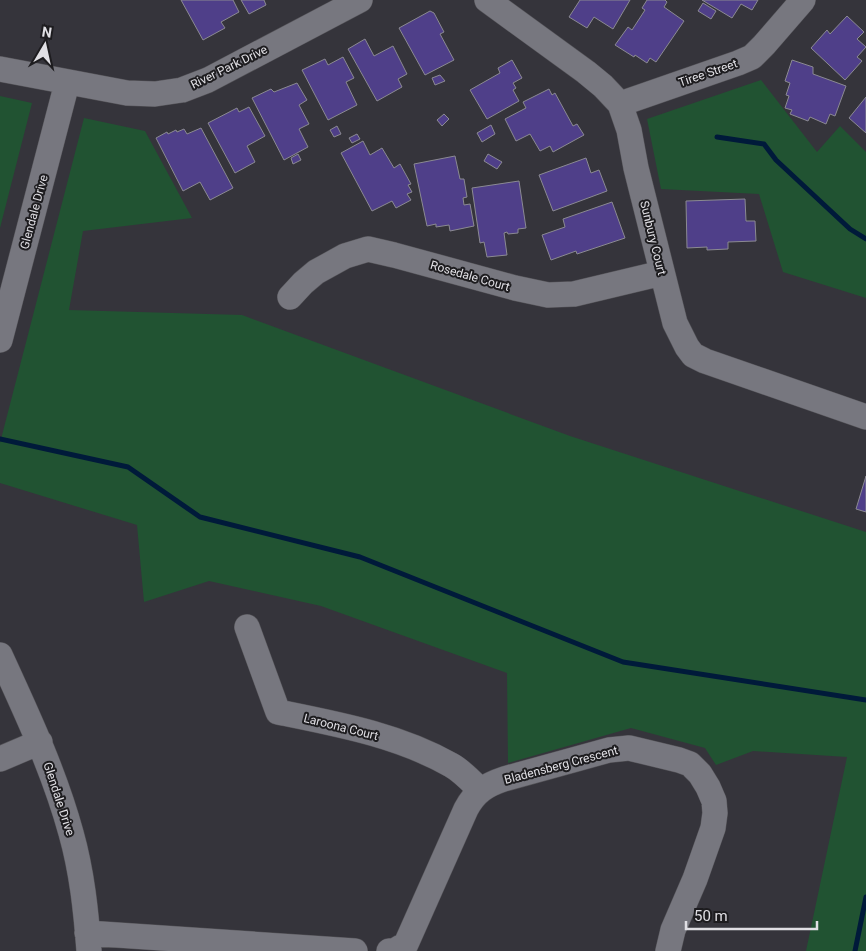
<svg xmlns="http://www.w3.org/2000/svg" width="866" height="951" font-family="Roboto,sans-serif">
  <style>
    .green { fill: #215332 }
    .lines { fill: none; stroke-linecap: round; stroke-linejoin: round }
    .stream { stroke: #001a3a; stroke-width: 5 }
    .building { fill: #4f3f89; stroke: #8b8a92 }
    .minor-casing { stroke: #545358; stroke-width: 26 }
    .minor { stroke: #77777f; stroke-width: 25 }
    .labels { text-anchor: middle; dominant-baseline: central; stroke-width: 4; stroke-linejoin: round; paint-order: stroke }
    .street-label { font-size: 12px; fill: #e0dfe4; stroke: #1d1c1f }
  </style>
  <rect width="100%" height="100%" fill="#35343b"/>
  <path class="green" d="M 761,80 L 817,152 L 840,126 L 866,152 L 866,298 L 783,272 L 759,194 L 661,189 L 647,119 Z
    M 0,96 L 32,103 L 0,228 Z
    M 84,118 L 145,131 L 192,218 L 83,231 L 69,310 L 242,315 L 570,436 L 866,532 L 866,951 L 806,951 L 847,757 L 753,751 L 716,765 L 705,748 L 631,728 L 508,763 L 507,673 L 321,606 L 209,581 L 144,602 L 137,525 L 0,483 L 0,443 Z"/>
  <g class="lines">
    <path class="stream" d="M 717,137 L 764,144 L 776,160 L 850,229 L 866,239
      M 0,439 L 128,467 L 200,517 L 360,557 L 623,662 L 866,700
      M 855,951 L 866,897"/>
  </g>
  <path class="building" d="M 181,0 L 233,0 L 239,12 L 221,22 L 225,28 L 203,40 Z
    M 241,0 L 264,0 L 266,5 L 249,14 Z
    M 580,0 L 630,0 L 613,29 L 594,17 L 587,28 L 569,17 Z
    M 647,0 L 665,0 L 667,2 L 664,7 L 684,21 L 656,62 L 650,58 L 647,63 L 635,55 L 634,57 L 615,45 L 628,27 L 632,30 L 645,10 L 642,8 Z
    M 702,0 L 758,0 L 752,10 L 741,4 L 732,18 Z
    M 703,3 L 716,11 L 711,19 L 698,11 Z
    M 430,11 L 434,13 L 444,32 L 440,34 L 454,60 L 425,75 L 399,28 Z
    M 847,16 L 864,32 L 857,39 L 866,47 L 857,57 L 862,61 L 845,80 L 811,48 L 827,30 L 830,34 Z
    M 365,39 L 374,56 L 393,46 L 407,74 L 398,79 L 402,87 L 377,101 L 348,49 Z
    M 343,57 L 354,78 L 346,82 L 357,105 L 328,120 L 302,70 L 325,59 L 328,65 Z
    M 512,60 L 522,78 L 513,83 L 516,88 L 513,90 L 519,101 L 487,119 L 470,90 L 500,73 L 498,68 Z
    M 792,60 L 813,67 L 813,74 L 846,86 L 835,116 L 830,114 L 826,124 L 810,117 L 808,121 L 790,114 L 792,110 L 785,108 L 789,96 L 786,95 L 790,83 L 785,81 Z
    M 440,75 L 445,81 L 435,85 L 432,78 Z
    M 297,83 L 307,100 L 299,105 L 309,124 L 299,129 L 308,147 L 284,160 L 252,98 L 271,89 L 274,92 Z
    M 549,89 L 552,95 L 555,93 L 573,126 L 577,124 L 584,135 L 553,152 L 550,146 L 540,151 L 530,134 L 516,141 L 505,119 L 526,108 L 523,102 Z
    M 866,97 L 866,133 L 849,118 Z
    M 249,107 L 265,136 L 247,146 L 255,162 L 235,173 L 208,123 L 237,108 L 239,112 Z
    M 444,114 L 449,119 L 442,126 L 437,120 Z
    M 491,125 L 495,134 L 482,142 L 477,133 Z
    M 337,126 L 341,134 L 334,137 L 330,130 Z
    M 201,128 L 233,188 L 210,200 L 200,182 L 183,191 L 156,138 L 167,132 L 168,134 L 176,130 L 177,132 L 184,129 L 187,134 Z
    M 357,134 L 360,139 L 352,143 L 349,138 Z
    M 363,141 L 370,155 L 382,148 L 394,168 L 400,164 L 411,184 L 408,185 L 412,192 L 407,194 L 411,200 L 396,208 L 392,201 L 372,211 L 341,153 Z
    M 298,154 L 301,160 L 293,164 L 291,158 Z
    M 488,154 L 502,162 L 497,169 L 484,161 Z
    M 455,156 L 460,179 L 464,179 L 467,197 L 463,198 L 464,205 L 470,204 L 474,226 L 450,231 L 449,225 L 436,227 L 436,224 L 427,226 L 414,164 Z
    M 586,158 L 591,173 L 599,170 L 607,191 L 553,211 L 539,175 Z
    M 519,181 L 526,228 L 518,229 L 518,233 L 508,234 L 507,232 L 504,233 L 507,255 L 487,257 L 484,242 L 480,243 L 472,188 Z
    M 745,199 L 746,221 L 755,221 L 756,241 L 728,242 L 728,249 L 707,250 L 707,247 L 687,248 L 686,201 Z
    M 612,202 L 625,238 L 577,254 L 576,251 L 551,260 L 542,235 L 565,227 L 563,219 Z
    M 866,476 L 866,512 L 856,509 Z"/>
  <g class="lines">
    <g class="minor-casing">
      <path id="minor" d="M 487,0 L 586,72 L 603,86 L 620,104 L 629,130 L 636,168 L 675,323 L 687,347 L 693,355 L 705,361 L 866,417
        M 0,69 L 127,93 L 155,94 L 182,90 L 208,80 L 360,0
        M 620,104 L 738,63 L 752,57 L 764,45 L 803,0
        M 290,297 L 303,283 L 316,272 L 345,256 L 368,249 L 394,255 L 515,288 L 548,295 L 574,294 L 662,273
        M 0,340 L 67,83
        M 247,627 L 278,712 C 337,724 398,735 451,765 C 462,771 471,781 480,790
        M 0,655 C 27,714 54,771 71,833 C 82,872 86,911 89,951
        M 0,759 L 40,742
        M 87,933 L 355,951
        M 389,951 L 396,950 L 406,944 L 466,809 C 475,792 486,785 504,779 L 609,750 L 629,748 L 679,760 L 690,764 L 700,774 L 708,787 L 714,801 L 715,813 L 713,828 L 695,879 L 673,930 L 668,951"/>
    </g>
    <use href="#minor" class="minor"/>
  </g>
  <g class="labels">
    <g class="street-label">
      <text transform="translate(229 67) rotate(-26)">River Park Drive</text>
      <text transform="translate(708 73) rotate(-19)">Tiree Street</text>
      <text transform="translate(34 212) rotate(-75)">Glendale Drive</text>
      <text transform="translate(653 238) rotate(76)">Sunbury Court</text>
      <text transform="translate(470 276) rotate(16)">Rosedale Court</text>
      <text transform="translate(341 727) rotate(14)">Laroona Court</text>
      <text transform="translate(561 765) rotate(-15)">Bladensberg Crescent</text>
      <text transform="translate(59 799) rotate(72)">Glendale Drive</text>
    </g>
  </g>
  <g transform="translate(45 45) rotate(9)" stroke="#1d1c1f" stroke-width="4" paint-order="stroke">
  <path d="M0-4L9 19L0 12L-9 19Z" fill="#e0dfe4"/>
  <text y="-8" font-size="14" font-weight="bold" text-anchor="middle" fill="#e0dfe4">N</text>
  </g>
  <path d="M686 921v8h131v-8" fill="none" stroke="#e0dfe4" stroke-width="2.5"/>
  <text x="694" y="921" font-size="15" fill="#e0dfe4" stroke="#1d1c1f" stroke-width="4" paint-order="stroke">50 m</text>
</svg>
